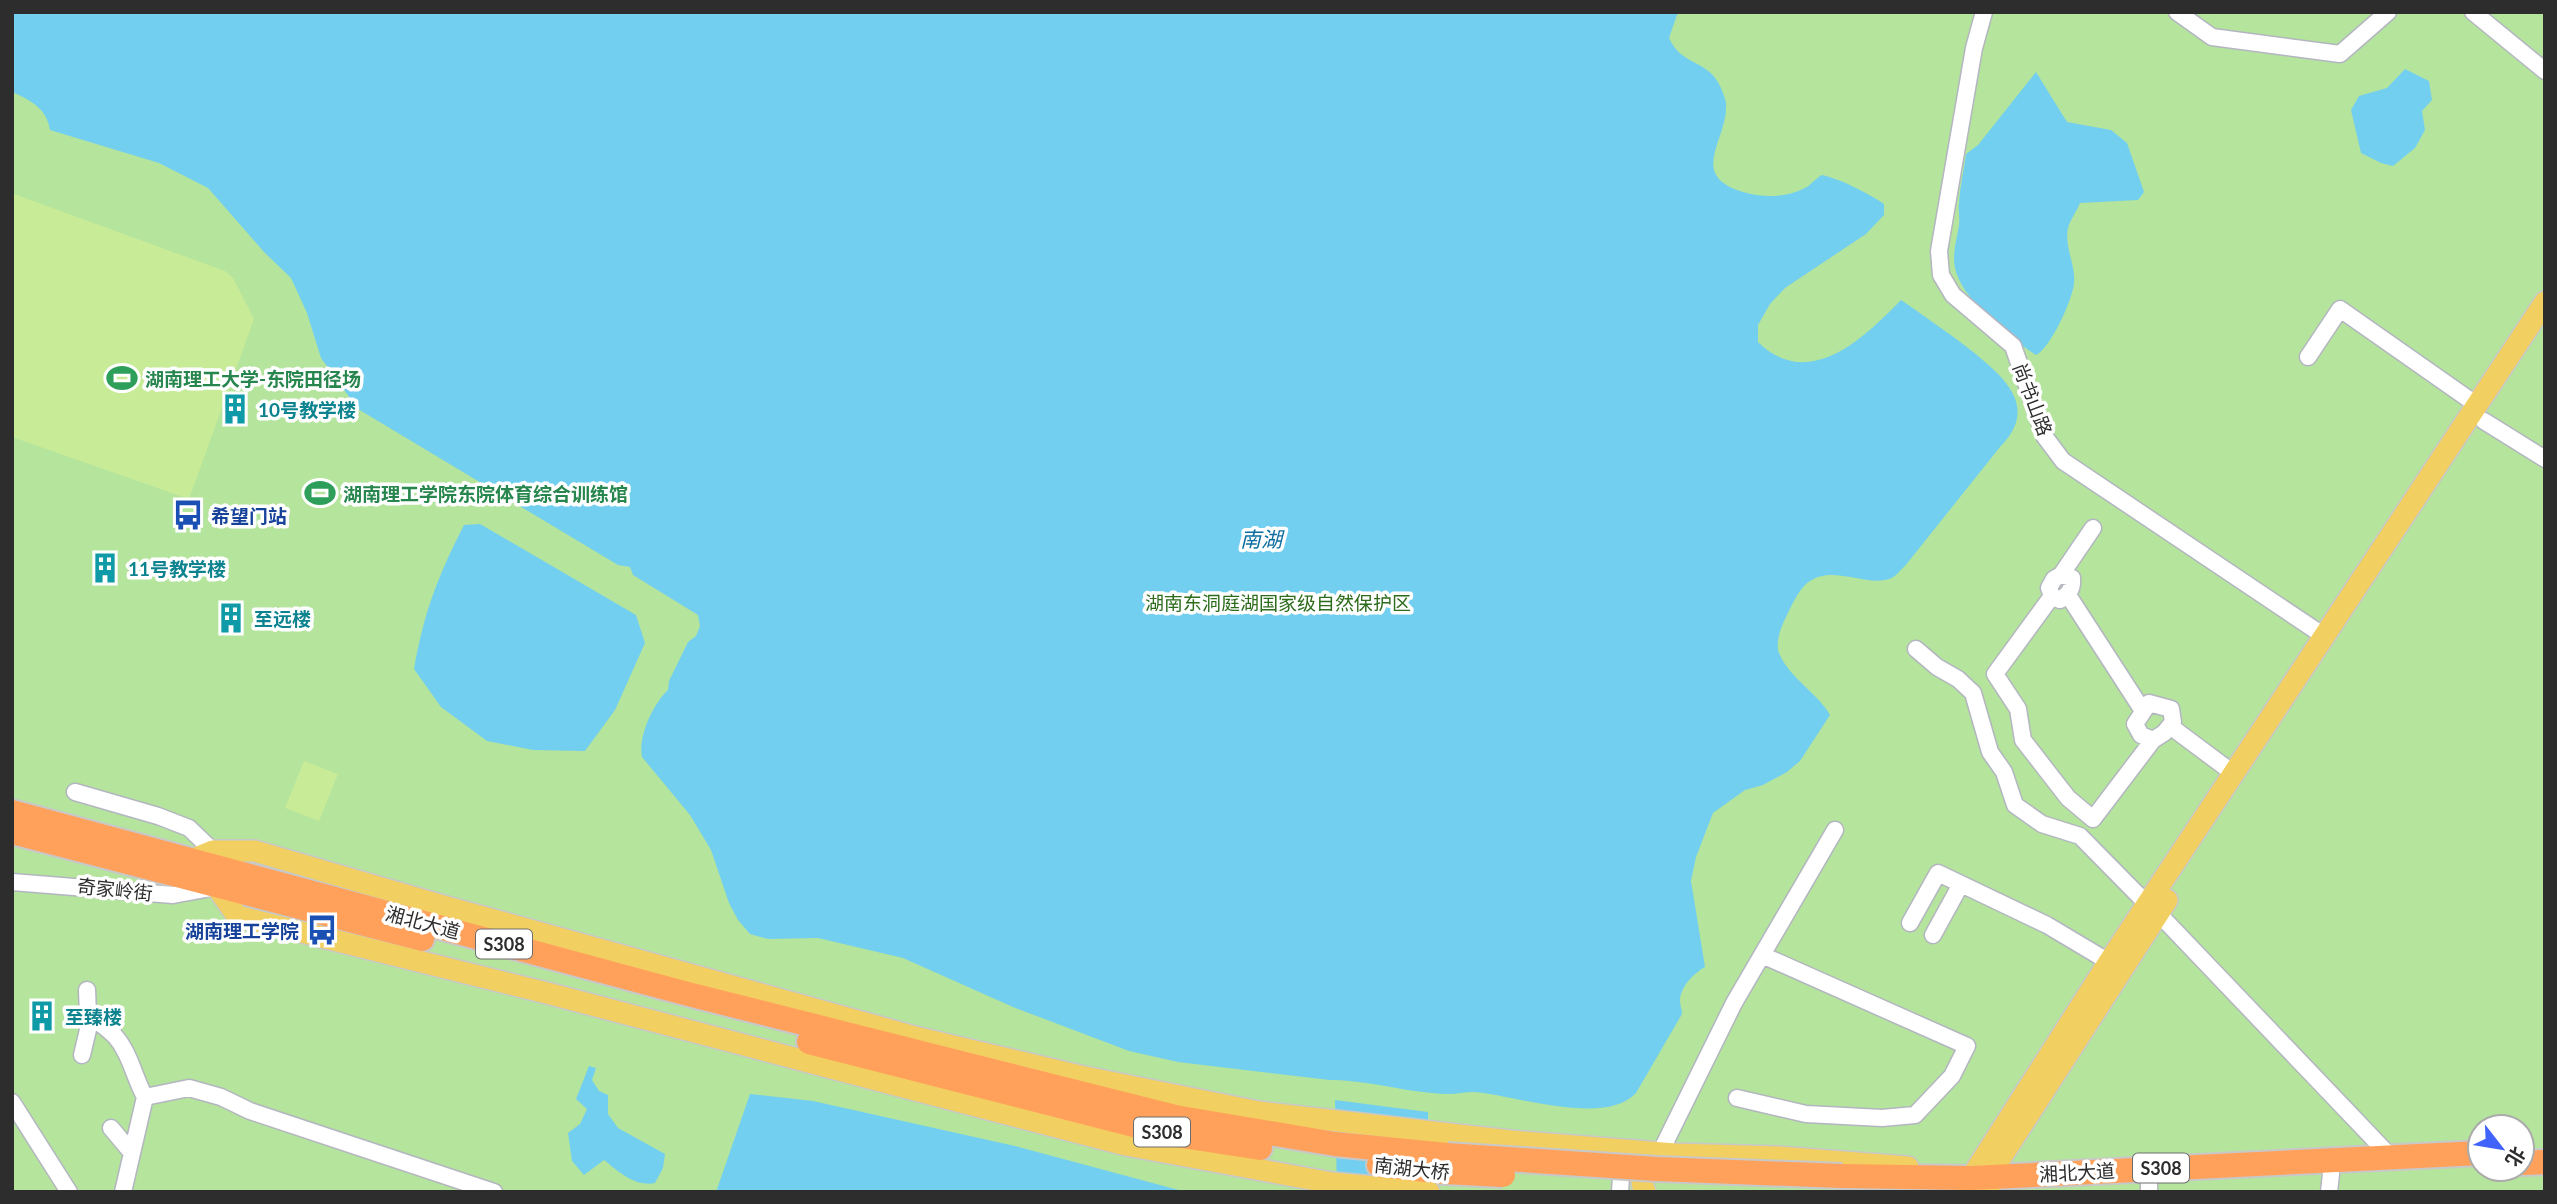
<svg xmlns="http://www.w3.org/2000/svg" width="2557" height="1204" font-family="Lato,'Noto Sans SC',sans-serif">
  <style>
    .green { fill: #b5e49c; fill-rule: evenodd }
    .pitch { fill: #c8eb98 }
    .water { fill: #73cff0 }
    .lines { fill: none; stroke-linecap: round; stroke-linejoin: round }
    .minor-casing { stroke: #b3b6c0; stroke-width: 19 }
    .major-casing { stroke: #c8c8c8; stroke-width: 24 }
    .highway-casing { stroke: #c8c8c8; stroke-width: 28 }
    .minor { stroke: #fff; stroke-width: 16 }
    .major { stroke: #f2cf61; stroke-width: 21 }
    .highway { stroke: #ffa15a; stroke-width: 24 }
    .highway-bridge-casing { stroke: #c8c8c8; stroke-width: 28; stroke-linecap: butt }
    .highway-bridge { stroke: #ffa15a; stroke-width: 24 }
    .labels { text-anchor: middle; dominant-baseline: central; stroke-width: 7; stroke-linejoin: round; paint-order: stroke }
    .shield { fill: #fff; stroke: #6c6c6c; stroke-width: 2 }
    .shield-label { font-size: 18px; font-weight: bold; fill: #2d2d2d }
    .leisure-label { font-size: 19px; font-weight: bold; fill: #27864d; stroke: #fff; text-anchor: start }
    .street-label { font-size: 19px; fill: #2d2d2d; stroke: #fff }
    .culture-label { font-size: 19px; font-weight: bold; fill: #0d838f; stroke: #fff; text-anchor: start }
    .transit-label { font-size: 19px; font-weight: bold; fill: #164399; stroke: #fff; text-anchor: start }
    .park-label { font-size: 19px; fill: #2c6c1b; stroke: #fff }
    .water-label { font-size: 21px; font-style: italic; fill: #0d6ea1; stroke: #fff }
  </style>
  <rect width="100%" height="100%" fill="#eee8df"/>
  <path class="green" d="M 12,12 L 2545,12 L 2545,1192 L 12,1192 ZM 2480,1127 L 2522,1127 L 2522,1169 L 2480,1169 Z"/>
  <path class="pitch" d="M 14,194 L 225,271 L 233,278 L 254,319 L 189,499 L 12,437 L 12,196 Z
    M 304,761 L 338,774 L 319,821 L 285,808 Z"/>
  <path class="water" d="M 12,12 L 1678,12 L 1669,38 C 1682,67 1709,59 1721,88 C 1723,93 1725,98 1726,103 C 1729,139 1686,175 1743,192 C 1764,198 1785,198 1805,188 C 1811,185 1816,178 1822,175 C 1838,178 1870,194 1884,204 L 1884,215 L 1866,234 L 1785,288 L 1770,304 L 1758,325 L 1758,342 C 1809,392 1864,338 1901,300 C 1924,316 1946,331 1968,348 C 2002,375 2041,406 2000,447 L 1905,566 C 1900,570 1895,578 1889,579 C 1863,587 1829,562 1805,585 C 1797,593 1791,607 1786,617 C 1781,627 1775,643 1779,653 C 1790,679 1817,692 1830,715 L 1800,761 L 1787,772 L 1763,785 L 1745,790 L 1713,813 L 1696,857 L 1691,881 L 1705,967 C 1694,973 1680,987 1680,1001 C 1680,1006 1682,1009 1682,1014 L 1636,1093 C 1605,1127 1515,1095 1474,1092 C 1466,1092 1457,1094 1448,1094 C 1437,1094 1426,1092 1415,1091 C 1387,1087 1359,1080 1330,1080 L 1178,1062 L 1129,1051 L 1013,1007 L 903,958 L 818,938 L 768,939 L 750,934 L 738,920 L 729,903 L 711,850 L 690,815 L 642,757 C 638,736 653,704 668,690 L 669,681 L 688,642 L 696,636 L 700,626 L 698,615 L 633,575 L 630,567 L 618,565 L 358,409 L 321,358 L 307,313 L 291,278 L 264,252 L 208,188 L 159,163 L 50,130 C 47,109 31,100 12,92 Z
    M 2405,69 L 2429,81 L 2432,100 L 2422,111 L 2425,130 L 2415,148 L 2393,166 L 2381,163 L 2361,153 L 2351,110 L 2359,96 L 2387,88 Z
    M 2036,72 L 2067,122 L 2111,130 L 2127,143 L 2144,192 L 2138,200 L 2080,203 C 2077,211 2070,220 2068,228 C 2064,247 2076,265 2074,283 C 2073,299 2050,349 2036,355 C 2009,337 1962,300 1955,268 C 1952,253 1957,239 1959,225 C 1960,217 1958,210 1959,203 C 1960,187 1964,170 1966,154 L 1978,145 Z
    M 480,524 L 636,615 L 645,643 L 615,710 L 585,751 L 533,750 L 487,741 L 441,707 L 414,669 C 424,612 438,576 464,525 Z
    M 589,1066 L 596,1068 L 592,1080 L 599,1091 L 608,1095 L 608,1114 L 618,1128 L 665,1154 L 663,1168 L 655,1183 C 635,1187 619,1172 604,1160 L 584,1175 L 572,1161 L 568,1133 L 580,1124 L 587,1109 L 576,1099 Z
    M 750,1094 L 813,1101 L 1015,1146 L 1186,1192 L 716,1192 Z
    M 1335,1100 L 1428,1112 L 1429,1192 L 1337,1192 Z"/>
  <g class="lines">
    <g class="minor-casing">
      <path id="minor" d="M 1984,12 L 1974,48 L 1939,251 L 1941,275 L 1953,295 L 2013,346 L 2045,437 L 2063,461 L 2324,636
        M 2177,12 L 2212,37 L 2340,54 L 2388,12
        M 2473,12 L 2545,71
        M 2308,357 L 2340,309 L 2477,405
        M 2484,421 L 2545,459
        M 2061,575 L 2054,579 L 2049,588 L 2052,596 L 2060,600 C 2069,594 2073,589 2072,578 L 2061,575 L 2093,528
        M 2068,595 L 2143,711
        M 2052,596 L 1995,674 L 2018,709 L 2023,740 L 2068,798 L 2093,819 L 2153,740 L 2164,733 L 2173,722 L 2171,709 L 2149,703 L 2135,724 L 2141,735 L 2153,740
        M 1916,649 L 1937,667 L 1958,679 L 1973,693 L 1990,752 L 2004,772 L 2015,805 L 2042,824 L 2080,836 L 2147,904
        M 2170,726 L 2233,773
        M 75,792 L 158,816 L 189,828 L 213,851
        M 12,882 L 173,895 L 211,888
        M 2158,913 L 2390,1156
        M 1910,923 L 1938,873 L 2047,925 L 2109,962
        M 1933,935 L 1961,884
        M 87,990 L 88,1015 C 97,1021 107,1028 115,1036 C 130,1053 134,1077 145,1097 L 123,1192
        M 82,1055 L 91,1017
        M 145,1097 L 189,1088 L 221,1097 L 250,1111 L 494,1192
        M 1737,1098 L 1806,1114 L 1882,1118 L 1915,1115 L 1952,1076 L 1967,1046 L 1762,955
        M 12,1102 L 69,1192
        M 111,1128 L 132,1153
        M 1660,1153 L 1734,1003 L 1835,830
        M 2149,1183 L 2149,1192
        M 1620,1192 L 1622,1159
        M 2329,1192 L 2331,1174"/>
    </g>
    <g class="major-casing">
      <path id="major" d="M 191,860 L 213,851 L 255,851 L 447,907 L 919,1038 L 1080,1076 L 1259,1112 L 1511,1141 L 1675,1154 L 1779,1157 L 1908,1167
        M 217,887 L 237,916 L 547,993 L 896,1085
        M 884,1079 L 896,1085 L 1126,1145 L 1332,1183 L 1429,1192
        M 1645,1192 C 1639,1179 1642,1167 1653,1158
        M 1968,1192 L 1971,1178 L 2109,962 L 2545,302
        M 1989,1192 L 1989,1176 L 2167,900"/>
    </g>
    <g class="highway-casing">
      <path id="highway" d="M 12,812 L 688,994 L 1175,1117 L 1335,1144 L 1447,1155
        M 12,832 L 422,939
        M 809,1042 L 1169,1134 L 1260,1148
        M 2522,1163 L 2545,1162
        M 1379,1165 L 1445,1172
        M 1842,1176 L 1971,1178 L 2480,1153"/>
    </g>
    <use href="#minor" class="minor"/>
    <use href="#major" class="major"/>
    <use href="#highway" class="highway"/>
    <g class="highway-bridge-casing">
      <path id="highway-bridge" d="M 1447,1155 L 1657,1169 L 1842,1176
        M 1445,1172 L 1503,1175"/>
    </g>
    <use href="#highway-bridge" class="highway-bridge"/>
  </g>
  <defs>
    <g id="stadium-bare" transform="scale(2.415)"><path d="M0-5a6.5 5 0 1 0 0 10a6.5 5 0 1 0 0-10ZM-3.5-1.8h7v3.6h-7Z" fill="#2e9e5b" stroke="#fff" stroke-width="2.5" paint-order="stroke"/></g>
    <g id="building-bare" transform="scale(2.415)"><path d="M-4-6H4V6H1V3H-1V6H-4ZM-2.5-4.3h1.7v1.8h-1.7ZM.8-4.3h1.7v1.8H.8ZM-2.5-1h1.7V.8h-1.7ZM.8-1h1.7V.8H.8Z" fill="#0f9aa8" stroke="#fff" stroke-width="2.5" paint-order="stroke"/></g>
    <g id="bus-bare" transform="scale(2.415)"><path d="M-5-6H5V4H4V6H2V4H-2V6H-4V4H-5ZM-3.5-4V0h7V-4ZM-3.5 1.2v1.5H-2V1.2ZM2 1.2v1.5H3.5V1.2Z" fill="#1a4fb4" stroke="#fff" stroke-width="2.5" paint-order="stroke"/></g>
  </defs>
  <g fill-rule="evenodd">
    <use href="#stadium-bare" x="122" y="378"/>
    <use href="#building-bare" x="235" y="409"/>
    <use href="#stadium-bare" x="320" y="493"/>
    <use href="#bus-bare" x="188" y="515"/>
    <use href="#building-bare" x="105" y="568"/>
    <use href="#building-bare" x="231" y="618"/>
    <use href="#bus-bare" x="322" y="930"/>
    <use href="#building-bare" x="42" y="1016"/>
  </g>
  <g class="labels">
    <g class="shield">
      <rect x="476" y="929.5" width="56" height="29" rx="5"/>
      <rect x="1134" y="1117.5" width="56" height="29" rx="5"/>
      <rect x="2133" y="1153.5" width="56" height="29" rx="5"/>
    </g>
    <g class="shield-label">
      <text x="504" y="944">S308</text>
      <text x="1162" y="1132">S308</text>
      <text x="2161" y="1168">S308</text>
    </g>
    <g class="leisure-label">
      <text x="145" y="378">湖南理工大学-东院田径场</text>
      <text x="343" y="493">湖南理工学院东院体育综合训练馆</text>
    </g>
    <g class="street-label">
      <text transform="translate(2033 399) rotate(69)">尚书山路</text>
      <text transform="translate(115 889) rotate(6)">奇家岭街</text>
      <text transform="translate(423 922) rotate(15)">湘北大道</text>
      <text transform="translate(1412 1168) rotate(6)">南湖大桥</text>
      <text transform="translate(2077 1172) rotate(-3)">湘北大道</text>
    </g>
    <g class="culture-label">
      <text x="258" y="409">10号教学楼</text>
      <text x="128" y="568">11号教学楼</text>
      <text x="254" y="618">至远楼</text>
      <text x="65" y="1016">至臻楼</text>
    </g>
    <g class="transit-label">
      <text x="211" y="515">希望门站</text>
      <text x="299" y="930" text-anchor="end">湖南理工学院</text>
    </g>
    <g class="park-label">
      <text x="1278" y="602">湖南东洞庭湖国家级自然保护区</text>
    </g>
    <g class="water-label">
      <text x="1261" y="538">南湖</text>
    </g>
  </g>
  <rect width="2557" height="1204" fill="none" stroke="#2d2d2d" stroke-width="28"/>
  <g transform="translate(2501 1148) rotate(121)"><circle r="33" fill="#ffffff" stroke="#ababab" stroke-width="2"/>
  <path d="M0-5L12 26L0 18L-12 26Z" fill="#4063fb"/>
  <text y="-10" font-size="19" font-weight="bold" text-anchor="middle" fill="#2d2d2d">北</text>
  </g>
</svg>
